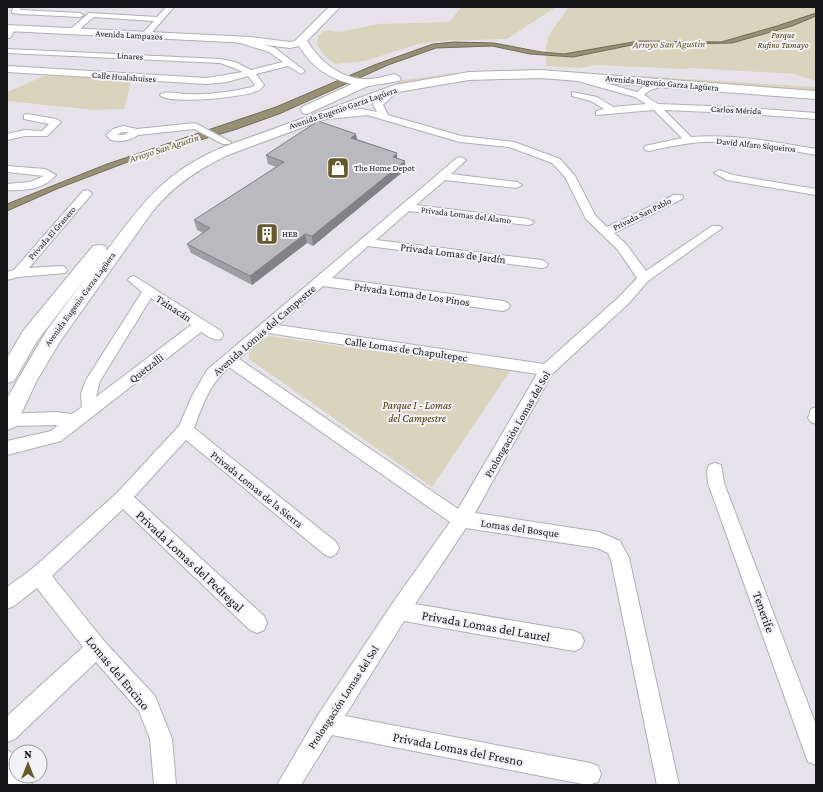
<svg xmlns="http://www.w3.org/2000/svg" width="823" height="792" font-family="'Crimson Pro',serif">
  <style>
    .green { fill: #d9d5bc }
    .water { fill: #969172; stroke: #706c57 }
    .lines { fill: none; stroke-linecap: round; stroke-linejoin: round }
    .street-casing { stroke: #b1afb5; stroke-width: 2 }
    .secondary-casing { stroke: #b1afb5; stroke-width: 2 }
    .street { fill: #fff; fill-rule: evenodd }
    .secondary { fill: #fff; fill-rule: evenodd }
    .wall { fill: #a09fa3 }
    .shaded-wall { fill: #828285 }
    .building { fill: #bab9be; stroke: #828285 }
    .labels { text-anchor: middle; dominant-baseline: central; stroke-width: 4; stroke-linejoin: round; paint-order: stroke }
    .far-street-label { font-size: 9px; fill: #171719; stroke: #f2f1f6 }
    .far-park-label { font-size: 9px; font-style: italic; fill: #473e00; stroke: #f2f1f6 }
    .far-poi-label { font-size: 9px; fill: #171719; stroke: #f2f1f6; text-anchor: start }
    .far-water-label { font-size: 10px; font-style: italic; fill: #5f561f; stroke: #f2f1f6 }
    .street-label { font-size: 11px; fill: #171719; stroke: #f2f1f6 }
    .park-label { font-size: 11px; font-style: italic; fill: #473e00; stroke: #f2f1f6 }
    .near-street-label { font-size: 13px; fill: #171719; stroke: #f2f1f6 }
  </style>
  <rect width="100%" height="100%" fill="#e5e3e9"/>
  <path class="green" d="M 461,7 L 556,7 L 507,39 L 441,41 L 418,44 L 365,61 L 335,64 C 325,55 315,50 318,36 L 325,30 L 339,32 L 379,24 L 450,22 Z
    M 568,7 L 816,7 L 816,81 L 795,74 L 690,68 L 684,69 L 596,65 L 581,68 L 546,66 C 547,58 545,49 547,43 C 550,28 562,20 568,7 Z
    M 527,69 L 816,87 L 816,91 L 600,75 L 452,75 L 400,85 L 396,83 L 401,80 L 466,72 Z
    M 51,73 L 132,78 L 124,109 L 95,110 L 7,101 L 7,92 Z
    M 270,336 L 510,371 L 432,487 L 249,359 C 249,345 259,341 270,336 Z"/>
  <path class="water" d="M 816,13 L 816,16 L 792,26 L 732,43 L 632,45 L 573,57 L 530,54 L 492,46 L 436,48 L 388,65 L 279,114 L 234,130 L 133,160 L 59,188 L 7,211 L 7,204 L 107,164 L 276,107 L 374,65 L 433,44 L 454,42 L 494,43 L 541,52 L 564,54 L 639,41 L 721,42 L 777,26 Z"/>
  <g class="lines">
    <g class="street-casing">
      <path id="street" d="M 13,7 L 21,7 L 20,10 L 80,13 L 84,15 L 80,17 L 20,14 L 12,13 Z
        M 166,7 L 174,7 L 147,38 L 140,36 L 154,21 L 94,17 L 74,34 L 67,32 L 89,13 L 157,17 Z
        M 9,26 L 16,28 L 10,38 L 7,38 L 7,30 Z
        M 237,38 L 243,38 L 275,48 L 305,71 L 301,74 L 288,66 L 256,74 L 264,85 C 262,87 260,90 257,91 C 244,97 169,105 160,95 C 165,90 179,94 187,94 C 209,95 231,92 252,87 L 255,85 L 248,76 L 227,82 L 207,84 L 7,72 L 7,66 L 207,78 L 243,72 L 234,68 L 220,63 L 8,53 L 8,49 L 220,59 L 235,62 L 251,70 L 283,62 L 269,52 L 237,42 Z
        M 570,73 L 637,92 L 644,86 L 667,81 L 667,85 L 650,90 L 644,95 L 658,104 L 735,107 L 816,113 L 816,119 L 735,113 L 664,110 L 691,137 C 733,134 775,142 816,149 L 816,155 C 779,148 741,140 703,142 C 685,143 667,147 649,151 L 645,150 L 644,148 L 645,146 L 682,138 L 654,110 L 596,115 L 596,111 L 604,109 L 591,101 L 572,96 L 572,92 L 597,97 L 613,107 L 646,104 L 635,97 L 567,78 L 567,74 Z
        M 395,86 L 399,89 L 383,105 L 388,115 L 461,136 L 514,142 L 560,159 L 575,176 L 595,215 L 607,227 L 674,195 L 682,195 L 683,197 L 682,199 L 614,233 L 626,244 L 646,271 L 712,226 L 720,226 L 722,228 L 648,281 L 629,303 L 552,374 L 475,513 L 599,532 L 620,541 L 629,558 L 679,785 L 657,785 L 611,560 L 608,553 L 597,548 L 466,528 L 415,604 L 574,631 L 581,634 L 584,641 L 581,648 L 574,651 L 404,621 L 345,716 L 590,763 L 598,766 L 601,774 L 598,782 L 588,785 L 332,735 L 301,785 L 277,785 L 318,715 L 392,604 L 450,522 L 229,367 C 209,385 203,404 194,428 L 336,542 L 339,548 L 336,554 L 330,557 L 324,554 L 186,440 L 134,497 L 264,616 L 267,623 L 264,630 L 257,633 L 250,630 L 123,509 L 52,576 L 104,641 L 155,696 L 172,739 L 176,785 L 154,785 L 150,739 L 139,711 L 96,662 L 15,739 L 7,742 L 7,716 L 83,647 L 37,588 L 14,606 L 7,609 L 7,587 L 32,569 L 117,493 L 179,426 L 192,396 L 207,370 L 457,158 L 461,157 L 466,160 L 451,174 L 517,182 L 522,185 L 517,188 L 445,180 L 416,205 L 528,219 L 534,222 L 532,224 L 528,225 L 409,211 L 376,240 L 542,260 L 548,264 L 546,267 L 542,268 L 368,246 L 332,278 L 503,301 L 508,303 L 510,306 L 508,309 L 503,311 L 323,286 L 278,325 L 544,364 L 619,297 L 637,278 L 618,250 L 586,219 L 565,177 L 552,163 L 509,147 L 460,142 L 367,115 L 317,120 L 312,117 L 317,114 L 362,109 L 377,112 L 373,104 L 375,102 ZM 268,333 L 537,374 L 458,509 L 239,359 Z
        M 27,114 L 56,119 L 61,122 L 47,136 L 25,136 L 7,140 L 7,134 L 25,130 L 42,131 L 49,124 L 24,119 L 24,115 Z
        M 195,123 L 231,142 L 229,144 L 223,144 L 194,129 L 138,135 C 130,141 120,142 111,140 L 106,135 L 113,129 L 123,126 L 137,129 ZM 122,132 L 129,132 L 124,135 L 117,135 Z
        M 7,166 L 45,169 L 56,175 C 45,189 24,191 7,190 L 7,184 L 30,182 L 44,176 L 7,172 Z
        M 719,170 L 733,175 L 816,189 L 816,195 L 727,180 L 714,173 Z
        M 87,190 L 92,193 L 91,195 L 29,268 L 61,266 L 65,267 L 67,270 L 65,273 L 18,277 L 7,280 L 7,272 L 14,270 L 83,191 Z
        M 134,276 L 221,331 L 223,335 L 221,339 C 213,341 208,336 201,332 L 61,441 L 7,455 L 7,441 L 51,431 L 58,425 L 8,426 L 7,414 L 56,412 L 72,414 L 82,407 L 81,394 L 86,380 L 142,292 L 128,280 L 130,277 ZM 151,298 L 191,325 L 96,397 L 100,381 Z
        M 816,407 L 816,424 L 811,422 L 808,418 L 811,409 Z
        M 715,463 L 721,465 L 724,483 L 816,725 L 816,765 L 808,762 L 805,754 L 708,483 L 707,470 L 709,465 Z
        M 7,750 L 16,755 L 16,776 L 29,776 L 32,785 L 8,785 Z"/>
    </g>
    <g class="secondary-casing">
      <path id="secondary" d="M 329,7 L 340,7 L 307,41 C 320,61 339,78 364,79 C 374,80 385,76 395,74 L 401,78 L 399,81 L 368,86 L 307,114 L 302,113 L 301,110 L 302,107 L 352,84 C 328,78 312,67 299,46 L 290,48 L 250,43 L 7,31 L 7,25 L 250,37 L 290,42 L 295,41 Z
        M 540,70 L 816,91 L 816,99 L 540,78 L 469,80 L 398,92 L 228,155 C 198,169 173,186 152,212 L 61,340 L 37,380 L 15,427 L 7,430 L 7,398 L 10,393 L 47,330 L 89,274 L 37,341 L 14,381 L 7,383 L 7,358 L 23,331 L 93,246 L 99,245 L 105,246 L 107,250 L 106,252 C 143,202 166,170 226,146 L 395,85 L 469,72 Z"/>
    </g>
    <use href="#street" class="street"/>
    <use href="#secondary" class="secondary"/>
  </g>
  <path class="wall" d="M 356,134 L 357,139 L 397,153 L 397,158 L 405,161 L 405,170 L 313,246 L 307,243 L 252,285 L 191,253 L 187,244 L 203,233 L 197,230 L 194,220 L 276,167 L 268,164 L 266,155 Z"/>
  <path class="shaded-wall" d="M 356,134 L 357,143 L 351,138 Z
    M 397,153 L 397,163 L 393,157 Z
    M 405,161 L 405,170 L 313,246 L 312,236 Z
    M 305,234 L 307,243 L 252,285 L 250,276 Z"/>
  <path class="building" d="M 318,121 L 356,134 L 351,138 L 397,153 L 393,157 L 405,161 L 312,236 L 305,234 L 250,276 L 187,244 L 210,228 L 194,220 L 284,162 L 266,155 Z"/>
  <defs>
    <g id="shop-square" transform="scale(1.15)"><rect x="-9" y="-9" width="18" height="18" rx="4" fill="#635a27" stroke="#f2f1f6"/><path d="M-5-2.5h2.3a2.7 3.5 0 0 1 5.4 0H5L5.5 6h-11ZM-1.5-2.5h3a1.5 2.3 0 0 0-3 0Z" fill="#fff"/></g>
    <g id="building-square" transform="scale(1.15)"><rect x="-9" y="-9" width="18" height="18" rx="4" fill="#635a27" stroke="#f2f1f6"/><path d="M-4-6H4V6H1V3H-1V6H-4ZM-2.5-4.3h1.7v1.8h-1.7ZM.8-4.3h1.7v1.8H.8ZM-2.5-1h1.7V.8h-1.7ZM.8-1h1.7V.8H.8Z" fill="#fff"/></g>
  </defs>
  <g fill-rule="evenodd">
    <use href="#shop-square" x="338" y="168"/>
    <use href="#building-square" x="267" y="234"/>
  </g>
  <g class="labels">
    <g class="far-street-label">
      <text transform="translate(129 35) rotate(3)">Avenida Lampazos</text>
      <text transform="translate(130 56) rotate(3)">Linares</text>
      <text transform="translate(124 77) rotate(4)">Calle Hualahuises</text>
      <text transform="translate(662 83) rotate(5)">Avenida Eugenio Garza Lagüera</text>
      <text transform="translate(343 108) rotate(-19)">Avenida Eugenio Garza Lagüera</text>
      <text transform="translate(736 110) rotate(3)">Carlos Mérida</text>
      <text transform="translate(756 145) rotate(6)">David Alfaro Siqueiros</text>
      <text transform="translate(642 214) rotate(-26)">Privada San Pablo</text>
      <text transform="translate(466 215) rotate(7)">Privada Lomas del Álamo</text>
      <text transform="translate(52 233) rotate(-49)">Privada El Granero</text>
      <text transform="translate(80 299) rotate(-54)">Avenida Eugenio Garza Lagüera</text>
    </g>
    <g class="far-park-label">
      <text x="783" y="35">Parque<tspan x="783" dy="10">Rufino Tamayo</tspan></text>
    </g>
    <g class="far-poi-label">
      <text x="354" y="168">The Home Depot</text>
      <text x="282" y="234">HEB</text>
    </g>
    <g class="far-water-label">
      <text transform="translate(669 44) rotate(-1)">Arroyo San Agustin</text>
      <text transform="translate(164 148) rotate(-18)">Arroyo San Agustin</text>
    </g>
    <g class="street-label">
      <text transform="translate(453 253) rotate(7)">Privada Lomas de Jardín</text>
      <text transform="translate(412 294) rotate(8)">Privada Loma de Los Pinos</text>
      <text transform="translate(174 308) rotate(33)">Tzinacán</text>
      <text transform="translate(264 330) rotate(-41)">Avenida Lomas del Campestre</text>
      <text transform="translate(406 349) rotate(8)">Calle Lomas de Chapultepec</text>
      <text transform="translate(146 368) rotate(-38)">Quetzalli</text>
      <text transform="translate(517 424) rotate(-60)">Prolongación Lomas del Sol</text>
      <text transform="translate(257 489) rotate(39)">Privada Lomas de la Sierra</text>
      <text transform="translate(520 528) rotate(8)">Lomas del Bosque</text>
      <text transform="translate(343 697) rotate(-57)">Prolongación Lomas del Sol</text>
    </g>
    <g class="park-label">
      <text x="417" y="405">Parque I - Lomas<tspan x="417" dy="13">del Campestre</tspan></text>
    </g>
    <g class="near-street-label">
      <text transform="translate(190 561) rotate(43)">Privada Lomas del Pedregal</text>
      <text transform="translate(764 612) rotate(70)">Tenerife</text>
      <text transform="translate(486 626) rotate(10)">Privada Lomas del Laurel</text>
      <text transform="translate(118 673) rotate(50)">Lomas del Encino</text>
      <text transform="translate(458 749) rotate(11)">Privada Lomas del Fresno</text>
    </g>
  </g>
  <rect width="823" height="792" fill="none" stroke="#171719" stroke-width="16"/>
  <g transform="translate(28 764)"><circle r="19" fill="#f2f1f6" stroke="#9a9a9e"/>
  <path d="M0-3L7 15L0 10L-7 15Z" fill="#635a27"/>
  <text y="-6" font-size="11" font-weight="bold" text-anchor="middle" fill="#171719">N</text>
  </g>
</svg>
